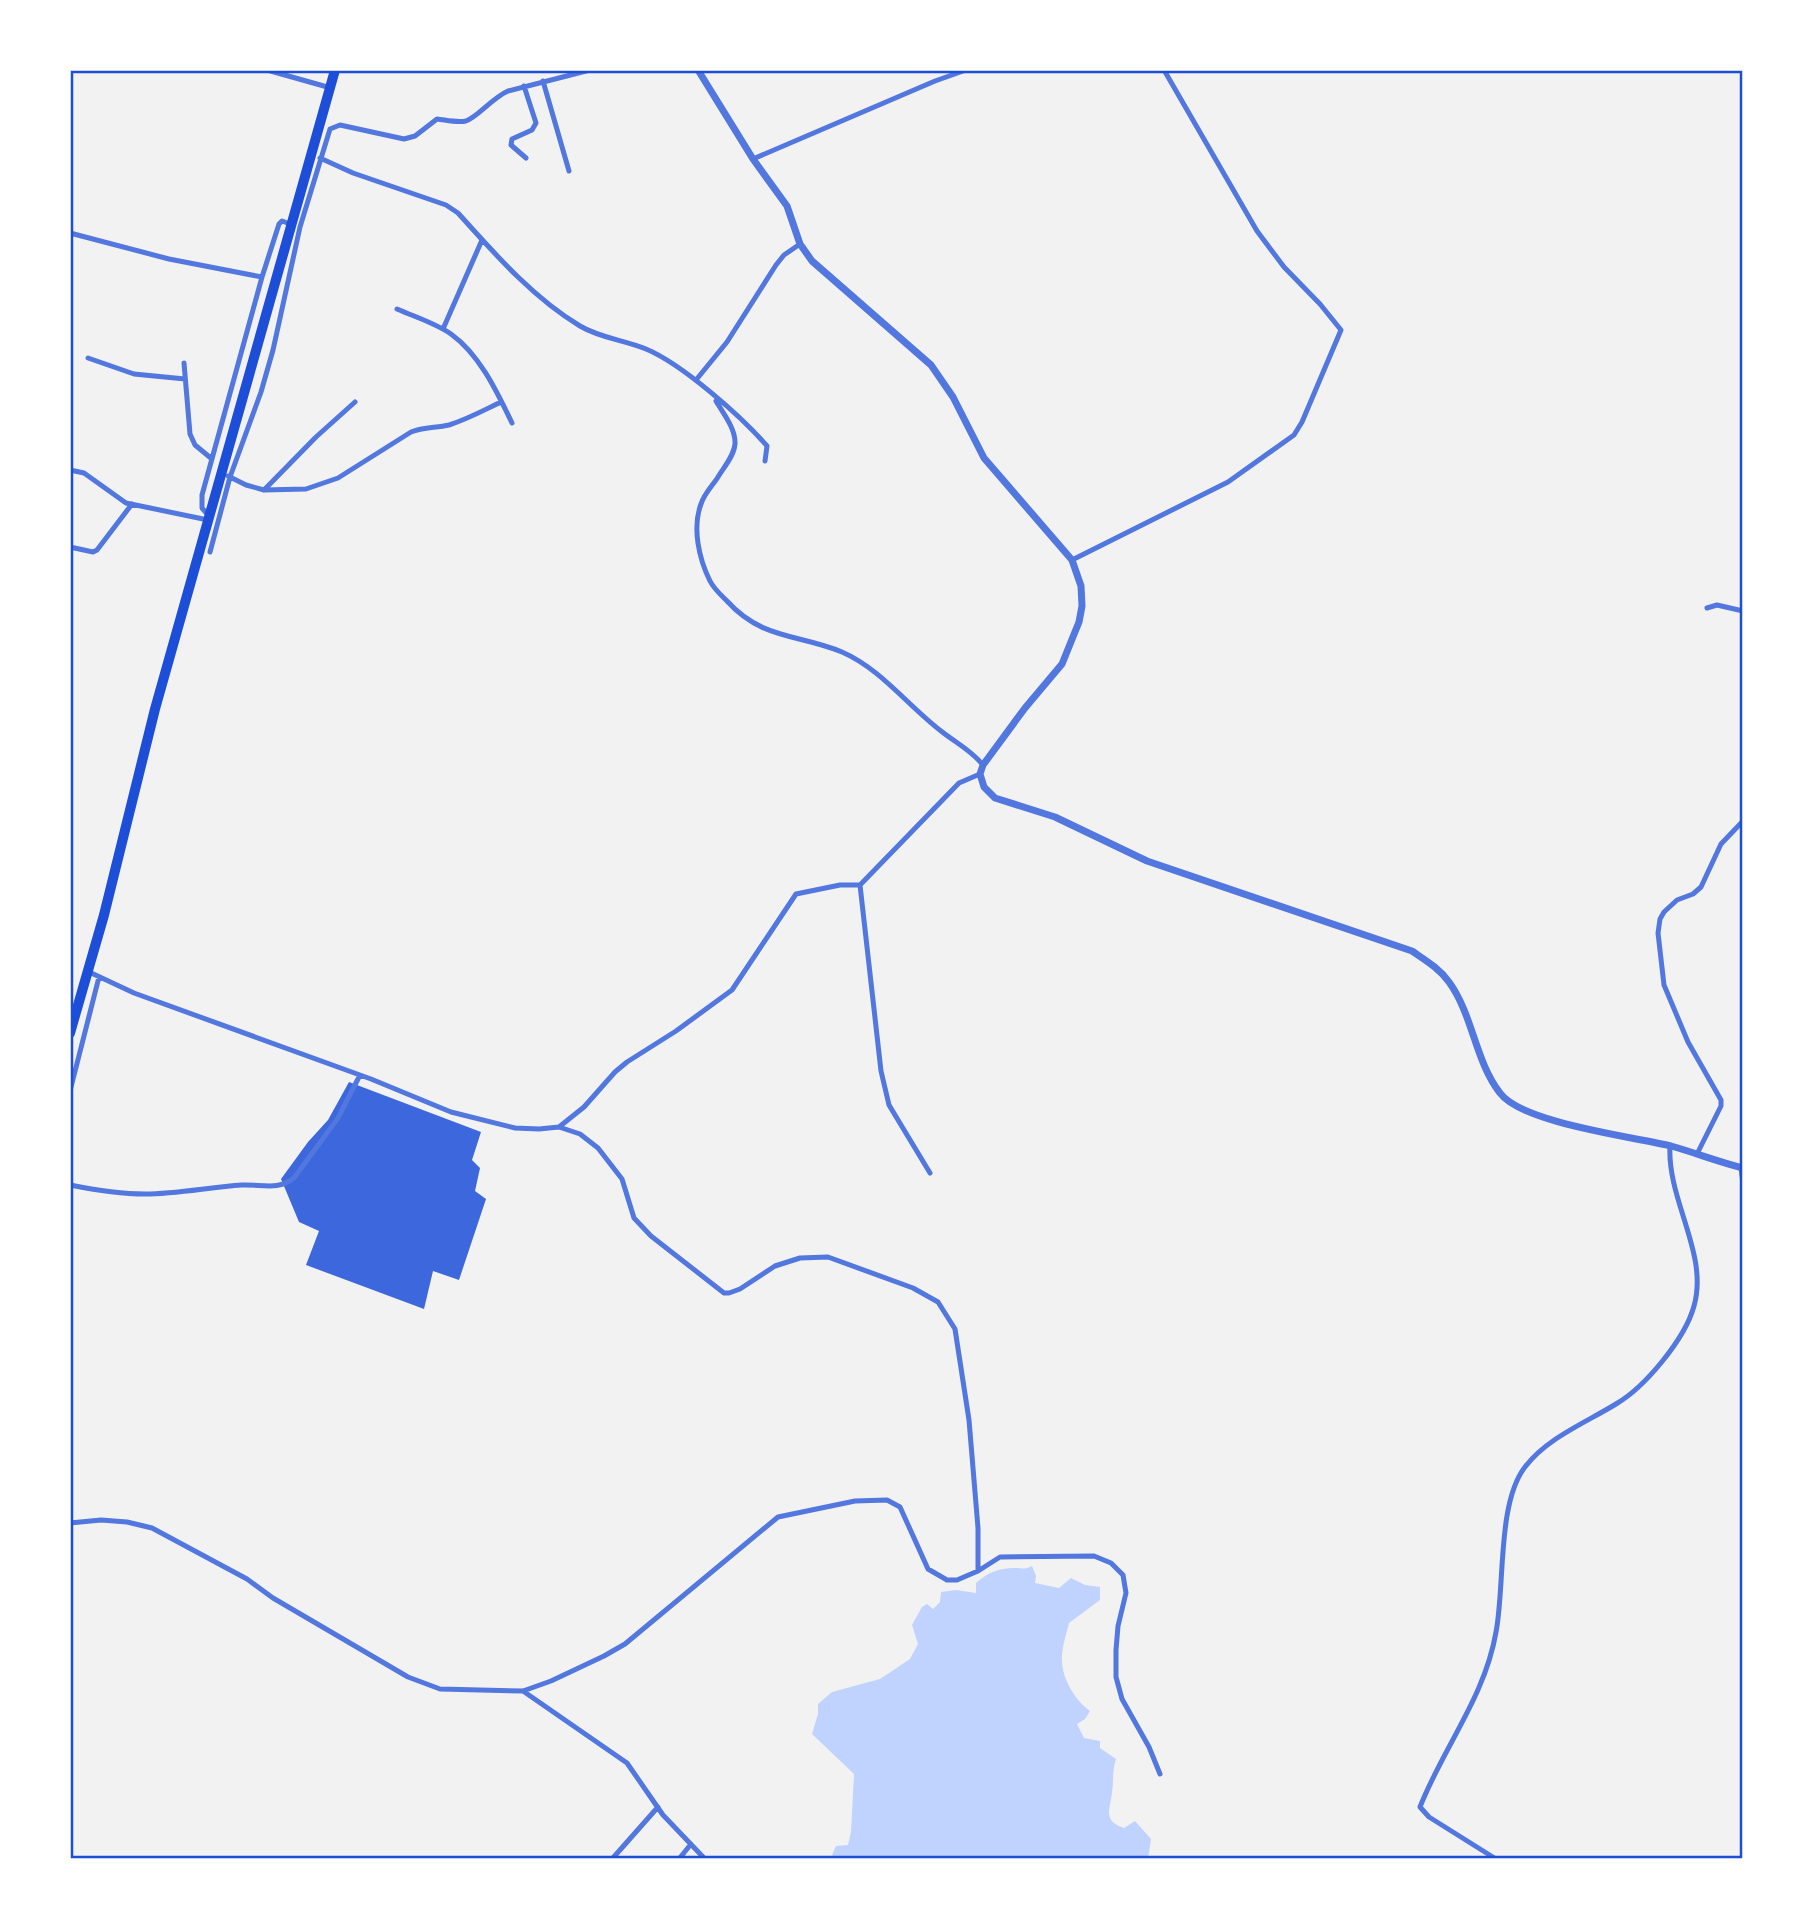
<svg xmlns="http://www.w3.org/2000/svg" width="1813" height="1929" font-family="Overpass,sans-serif">
  <style>
    .water { fill: #bfd3fe }
    .building { fill: #3d67dc }
    .lines { fill: none; stroke-linecap: round; stroke-linejoin: round }
    .minor { stroke: #5277de; stroke-width: 5 }
    .tertiary { stroke: #5277de; stroke-width: 7 }
    .trunk { stroke: #1d4ed8; stroke-width: 10 }
    .neatline { fill: none; stroke: #1d4ed8; stroke-width: 2.5 }
  </style>
  <rect width="100%" height="100%" fill="#f2f2f2"/>
  <path class="water" d="M 1032,1566 L 1036,1576 L 1035,1583 L 1059,1588 L 1071,1578 L 1085,1585 L 1100,1587 L 1100,1600 L 1069,1623 C 1066,1635 1061,1650 1062,1662 C 1063,1680 1075,1700 1090,1711 L 1085,1719 L 1077,1724 L 1084,1738 L 1100,1741 L 1100,1748 L 1116,1759 C 1112,1771 1114,1779 1112,1792 C 1111,1808 1101,1820 1124,1828 L 1135,1821 L 1151,1839 L 1148,1859 L 836,1859 L 832,1855 L 836,1846 L 848,1845 L 851,1832 L 854,1774 L 812,1734 L 818,1714 L 818,1704 L 832,1692 L 880,1679 L 910,1659 L 918,1644 L 912,1625 L 922,1607 L 927,1604 L 933,1609 L 940,1602 L 941,1592 L 956,1590 L 976,1593 L 976,1583 C 987,1573 999,1568 1014,1568 C 1022,1568 1025,1570 1032,1566 Z"/>
  <path class="building" d="M 349,1082 L 481,1132 L 472,1160 L 480,1168 L 475,1191 L 486,1199 L 459,1280 L 433,1271 L 424,1309 L 306,1265 L 319,1231 L 299,1222 L 281,1179 L 308,1142 L 328,1120 Z"/>
  <g class="lines">
    <path class="minor" d="M 267,70 L 331,88
      M 543,81 L 569,171
      M 524,86 L 536,123 L 532,130 L 512,139 L 511,145 L 526,158
      M 320,158 L 353,173 L 446,205 L 458,213 C 494,253 533,298 580,326 C 600,338 624,340 646,349 C 682,364 741,416 767,446 L 765,461
      M 753,159 L 935,81 L 966,70
      M 70,233 L 169,259 L 262,277 L 279,224 L 282,221 L 293,225
      M 397,309 C 415,317 435,323 451,334 C 480,355 497,392 512,423
      M 443,329 L 482,240
      M 88,358 L 134,374 L 185,379
      M 184,363 L 190,434 L 195,445 L 212,459
      M 696,380 L 727,342 L 776,265 L 784,255 L 800,244
      M 716,401 C 723,413 736,429 735,444 C 734,456 724,467 718,477 C 713,485 704,494 701,504 C 692,528 699,559 710,581 C 714,589 721,595 727,601 C 762,640 799,634 842,652 C 881,669 908,706 941,731 C 956,743 971,750 983,765
      M 70,470 L 84,473 L 126,503 L 208,520
      M 228,476 L 246,485 L 264,490 L 306,489 L 338,478 L 411,432 C 423,427 436,428 449,425 C 468,419 484,410 501,402
      M 264,490 L 316,437 L 355,402
      M 208,515 L 202,508 L 202,495 L 262,277
      M 70,547 L 93,552 L 97,550 L 132,504
      M 210,552 L 230,477 L 261,392 L 273,350 L 300,227 L 330,129 L 340,125 L 404,139 L 415,136 L 437,119 C 446,120 457,123 466,121 C 478,117 492,98 508,91 L 590,70
      M 1072,560 L 1228,482 L 1294,435 L 1302,422 L 1341,330 L 1320,304 L 1284,267 L 1257,231 L 1164,70
      M 1707,608 L 1717,605 L 1743,611
      M 860,885 L 881,1071 L 889,1105 L 930,1173
      M 87,971 L 134,993 L 371,1079 L 451,1112 L 515,1128 L 539,1129 L 559,1127 L 584,1107 L 615,1072 L 627,1062 L 676,1031 L 732,990 L 796,894 L 840,885 L 860,885 L 959,783 L 980,774
      M 70,1091 L 99,977
      M 559,1127 L 580,1134 L 598,1148 L 622,1179 L 634,1218 L 651,1236 L 724,1293 L 729,1293 L 740,1289 L 775,1266 L 800,1258 L 828,1257 L 913,1288 L 938,1302 L 955,1329 L 969,1420 L 978,1528 L 978,1571
      M 1697,1154 L 1721,1106 L 1721,1100 L 1688,1042 L 1664,985 L 1658,933 L 1660,919 L 1664,912 L 1677,900 L 1693,894 L 1701,887 L 1721,844 L 1743,821
      M 1741,1168 L 1743,1183
      M 70,1185 C 95,1190 120,1194 145,1194 C 177,1194 210,1187 242,1185 C 261,1184 278,1191 294,1178 L 338,1118 L 360,1075
      M 70,1523 L 101,1520 L 127,1522 L 152,1528 L 247,1579 L 273,1598 L 408,1677 L 440,1689 L 523,1691 L 551,1681 L 604,1656 L 625,1644 L 778,1517 L 855,1501 L 887,1500 L 900,1507 L 928,1569 L 947,1580 L 957,1580 L 978,1571 L 1000,1557 L 1094,1556 L 1111,1563 L 1123,1575 L 1126,1593 L 1118,1626 L 1116,1650 L 1116,1677 L 1122,1699 L 1149,1747 L 1160,1774
      M 523,1691 L 627,1763 L 663,1815 L 705,1859
      M 612,1859 L 658,1807
      M 679,1859 L 691,1844
      M 1496,1859 L 1429,1817 L 1420,1807 C 1443,1748 1485,1697 1496,1632 C 1505,1586 1497,1503 1525,1467 C 1547,1438 1585,1423 1616,1404 C 1645,1387 1685,1339 1694,1306 C 1709,1254 1667,1200 1670,1146"/>
    <path class="tertiary" d="M 698,70 L 753,159 L 787,206 L 800,244 L 812,261 L 931,365 L 953,397 L 984,458 L 1072,560 L 1081,586 L 1082,606 L 1079,622 L 1062,664 L 1025,708 L 983,765 L 980,774 L 984,787 L 995,798 L 1055,817 L 1147,861 L 1412,951 C 1425,960 1439,968 1449,982 C 1473,1015 1475,1061 1500,1093 C 1522,1123 1633,1137 1671,1146 C 1696,1153 1719,1162 1743,1168"/>
    <path class="trunk" d="M 70,1033 L 104,915 L 155,709 L 335,70"/>
  </g>
  <rect width="1813" height="1929" fill="none" stroke="#ffffff" stroke-width="144"/>
  <rect x="72" y="72" width="1669" height="1785" class="neatline"/>
</svg>
